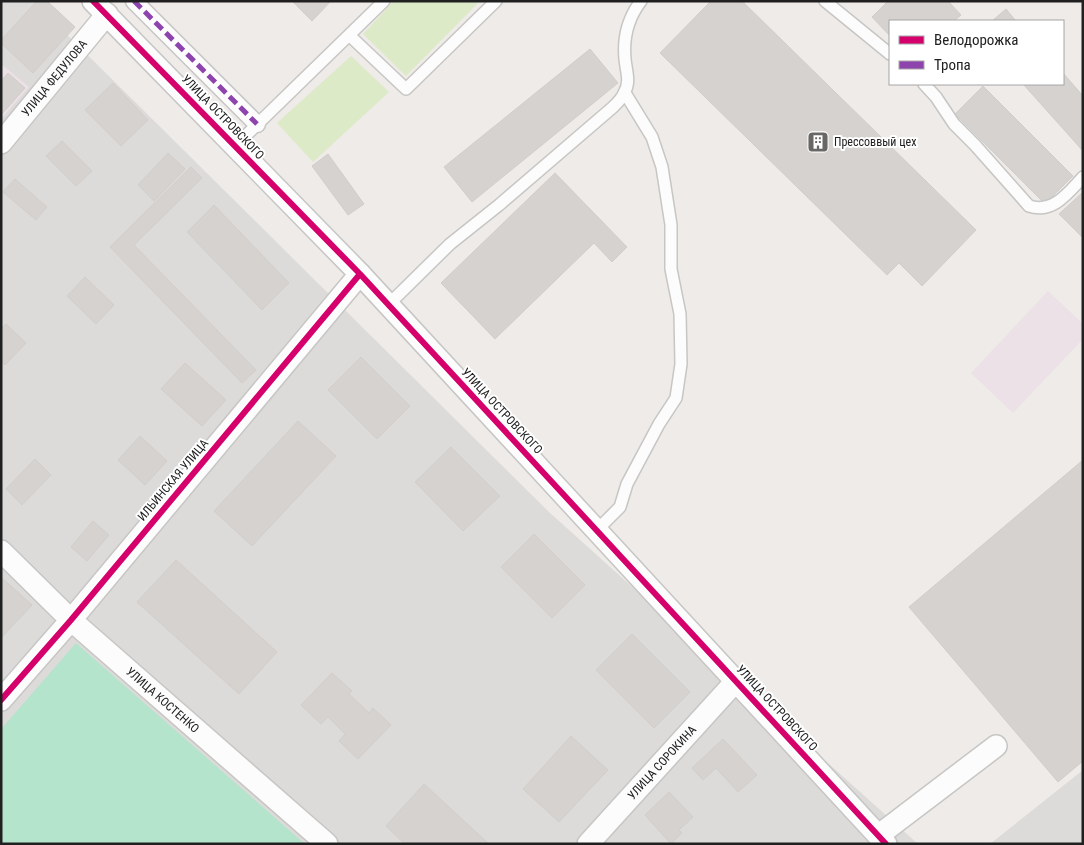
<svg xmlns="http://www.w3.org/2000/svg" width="1084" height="845" font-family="'Roboto Condensed',sans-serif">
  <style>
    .residential { fill: #dddbda }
    .industrial { fill: #ebe1e7 }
    .grass { fill: #ddeac8 }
    .pitch { fill: #b5e4cc }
    .building { fill: #d5d2cf; stroke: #d1cdca }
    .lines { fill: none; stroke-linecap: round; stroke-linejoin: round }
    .service-casing { stroke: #c7c6c4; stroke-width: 14 }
    .pedestrian-casing { stroke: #c7c6c4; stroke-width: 19 }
    .minor-casing { stroke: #c7c6c4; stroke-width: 24 }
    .service { stroke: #fcfcfc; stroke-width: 11 }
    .pedestrian { stroke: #fcfcfc; stroke-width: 16 }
    .minor { stroke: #fcfcfc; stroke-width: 21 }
    .quiet { stroke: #8e44ad; stroke-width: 5; stroke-dasharray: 10 5; stroke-linecap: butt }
    .cycleway-casing { stroke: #fff; stroke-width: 9 }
    .cycleway { stroke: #d6006c; stroke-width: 6 }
    .labels { text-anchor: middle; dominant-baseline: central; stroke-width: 4; stroke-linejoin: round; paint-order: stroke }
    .street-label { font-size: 12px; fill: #202020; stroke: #fff }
    .poi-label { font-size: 12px; fill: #202020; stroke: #fff; text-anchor: start }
  </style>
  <rect width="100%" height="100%" fill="#eeebe8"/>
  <path class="residential" d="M 1,1 L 33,1 L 549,512 L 918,844 L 1,844 Z
    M 1083,770 L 1083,844 L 990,844 Z"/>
  <path class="industrial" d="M 1,64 L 29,87 L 1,119 Z
    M 1048,291 L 1083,324 L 1083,339 L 1013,413 L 971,373 Z"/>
  <path class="grass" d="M 394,1 L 480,1 L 406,76 L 363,34 Z
    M 351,56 L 389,92 L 313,162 L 277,123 Z"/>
  <path class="pitch" d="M 76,643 L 305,844 L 1,844 L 1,729 Z"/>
  <path class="building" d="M 37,1 L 47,1 L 75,27 L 33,73 L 1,43 L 1,40 Z
    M 292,1 L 331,1 L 312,21 Z
    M 711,1 L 742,1 L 976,230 L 922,286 L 899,263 L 887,275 L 660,53 Z
    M 888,1 L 948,1 L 961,15 L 954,21 L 890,21 L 890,36 L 872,17 Z
    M 1006,9 L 1016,21 L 992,21 Z
    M 590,49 L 618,83 L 472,202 L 444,167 Z
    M 8,73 L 25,88 L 1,115 L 1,81 Z
    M 1063,73 L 1083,96 L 1083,151 L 1023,84 L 1063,84 Z
    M 113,83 L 148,120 L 121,146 L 85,110 Z
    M 983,86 L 1073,176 L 1045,204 L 955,114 Z
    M 62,141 L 92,171 L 76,186 L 46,156 Z
    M 168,153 L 185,169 L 154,201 L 138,185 Z
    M 328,154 L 364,204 L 348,215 L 312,166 Z
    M 191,167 L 202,178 L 134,245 L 256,370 L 242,383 L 110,247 Z
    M 555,173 L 627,247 L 612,262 L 594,243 L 495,339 L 441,283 Z
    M 15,179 L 47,207 L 36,220 L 3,192 Z
    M 1083,192 L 1083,238 L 1059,214 Z
    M 214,205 L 289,283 L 262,310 L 187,232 Z
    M 85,277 L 114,305 L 96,324 L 67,296 Z
    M 6,324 L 26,343 L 5,365 L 1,361 L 1,329 Z
    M 361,357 L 410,406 L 377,439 L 328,390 Z
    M 185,363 L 226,400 L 202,426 L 161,389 Z
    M 298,421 L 336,456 L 252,546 L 214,511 Z
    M 140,436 L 167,461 L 145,485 L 118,460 Z
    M 451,447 L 500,496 L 463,531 L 415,482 Z
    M 35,459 L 51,475 L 22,505 L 6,489 Z
    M 1083,460 L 1083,761 L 1058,782 L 909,607 Z
    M 93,521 L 109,535 L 87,561 L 71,547 Z
    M 534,534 L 585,585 L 552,618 L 501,567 Z
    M 176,560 L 277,652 L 239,694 L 137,602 Z
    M 1,577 L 32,605 L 1,638 Z
    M 632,634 L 690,692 L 654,728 L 596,670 Z
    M 332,673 L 352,691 L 349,694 L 369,713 L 373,708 L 391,725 L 358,759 L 339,741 L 345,734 L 328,717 L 321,724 L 301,705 Z
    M 571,736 L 608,770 L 559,822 L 523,789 Z
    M 723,739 L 757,775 L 738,792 L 716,768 L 703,780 L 692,768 Z
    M 424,784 L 489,844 L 405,844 L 386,826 Z
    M 669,792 L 693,817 L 679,830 L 682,833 L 671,844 L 645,815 Z"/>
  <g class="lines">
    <g class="service-casing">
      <path id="service" d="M 825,1 L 890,54
        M 349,35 L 406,89 L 496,1
        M 924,84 L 936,97 L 954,124 L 975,145 L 1029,206 C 1053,214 1068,193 1083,177
        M 235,146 L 384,1
        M 389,304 L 450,244 L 499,205 L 612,108 C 616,104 622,99 624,93 C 631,82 626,71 625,59 C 623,38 628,18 641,1
        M 597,530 L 620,507 L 627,484 L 659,424 L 676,398 L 681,364 L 680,314 L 671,269 L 671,225 L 662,167 L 652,137 L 625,93"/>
    </g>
    <g class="pedestrian-casing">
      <path id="pedestrian" d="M 134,1 L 257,124"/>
    </g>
    <g class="minor-casing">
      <g id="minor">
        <path d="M 93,1 L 360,274 L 886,844"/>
        <path id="s1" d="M 1,143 L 107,14"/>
        <path id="s2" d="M 1,551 L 71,620 L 327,844"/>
        <path d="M 1,700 L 71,620 L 360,274"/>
        <path d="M 879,835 L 996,746"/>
        <path id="s3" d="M 588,844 L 736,681"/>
      </g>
    </g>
    <use href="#service" class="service"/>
    <use href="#pedestrian" class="pedestrian"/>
    <use href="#minor" class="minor"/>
    <path class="quiet" d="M 134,1 L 257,124"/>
    <g class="cycleway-casing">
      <path id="cycleway" d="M 93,1 L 360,274 L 886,844
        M 1,700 L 71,620 L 360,274"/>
    </g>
    <use href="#cycleway" class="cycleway"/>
  </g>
  <defs>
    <g id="building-square" transform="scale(1.125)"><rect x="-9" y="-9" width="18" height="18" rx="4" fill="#686766" stroke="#fff"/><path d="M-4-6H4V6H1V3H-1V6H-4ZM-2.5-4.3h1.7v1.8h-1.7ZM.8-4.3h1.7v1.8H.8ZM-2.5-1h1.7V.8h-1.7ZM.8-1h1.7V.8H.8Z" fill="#fff"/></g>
  </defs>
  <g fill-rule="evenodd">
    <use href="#building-square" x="818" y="142"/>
  </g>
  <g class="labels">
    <g class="street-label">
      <text stroke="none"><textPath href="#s1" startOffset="84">УЛИЦА ФЕДУЛОВА</textPath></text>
      <text transform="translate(223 117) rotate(46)">УЛИЦА ОСТРОВСКОГО</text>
      <text transform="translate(502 411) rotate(47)">УЛИЦА ОСТРОВСКОГО</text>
      <text transform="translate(173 480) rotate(-50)">ИЛЬИНСКАЯ УЛИЦА</text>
      <text stroke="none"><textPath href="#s2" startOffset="220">УЛИЦА КОСТЕНКО</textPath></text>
      <text transform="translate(777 708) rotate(47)">УЛИЦА ОСТРОВСКОГО</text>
      <text stroke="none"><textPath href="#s3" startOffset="110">УЛИЦА СОРОКИНА</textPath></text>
    </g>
    <g class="poi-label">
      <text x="834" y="142">Прессоввый цех</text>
    </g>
  </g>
  <rect width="1084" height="845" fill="none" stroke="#202020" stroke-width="5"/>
  <rect x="889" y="20" width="175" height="65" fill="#ffffff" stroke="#a6a6a6"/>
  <rect x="899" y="36" width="25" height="8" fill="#d6006c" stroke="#a6a6a6"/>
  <text x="934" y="45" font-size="15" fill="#202020">Велодорожка</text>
  <rect x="899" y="61" width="25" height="8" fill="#8e44ad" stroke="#a6a6a6"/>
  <text x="934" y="70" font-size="15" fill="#202020">Тропа</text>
</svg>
